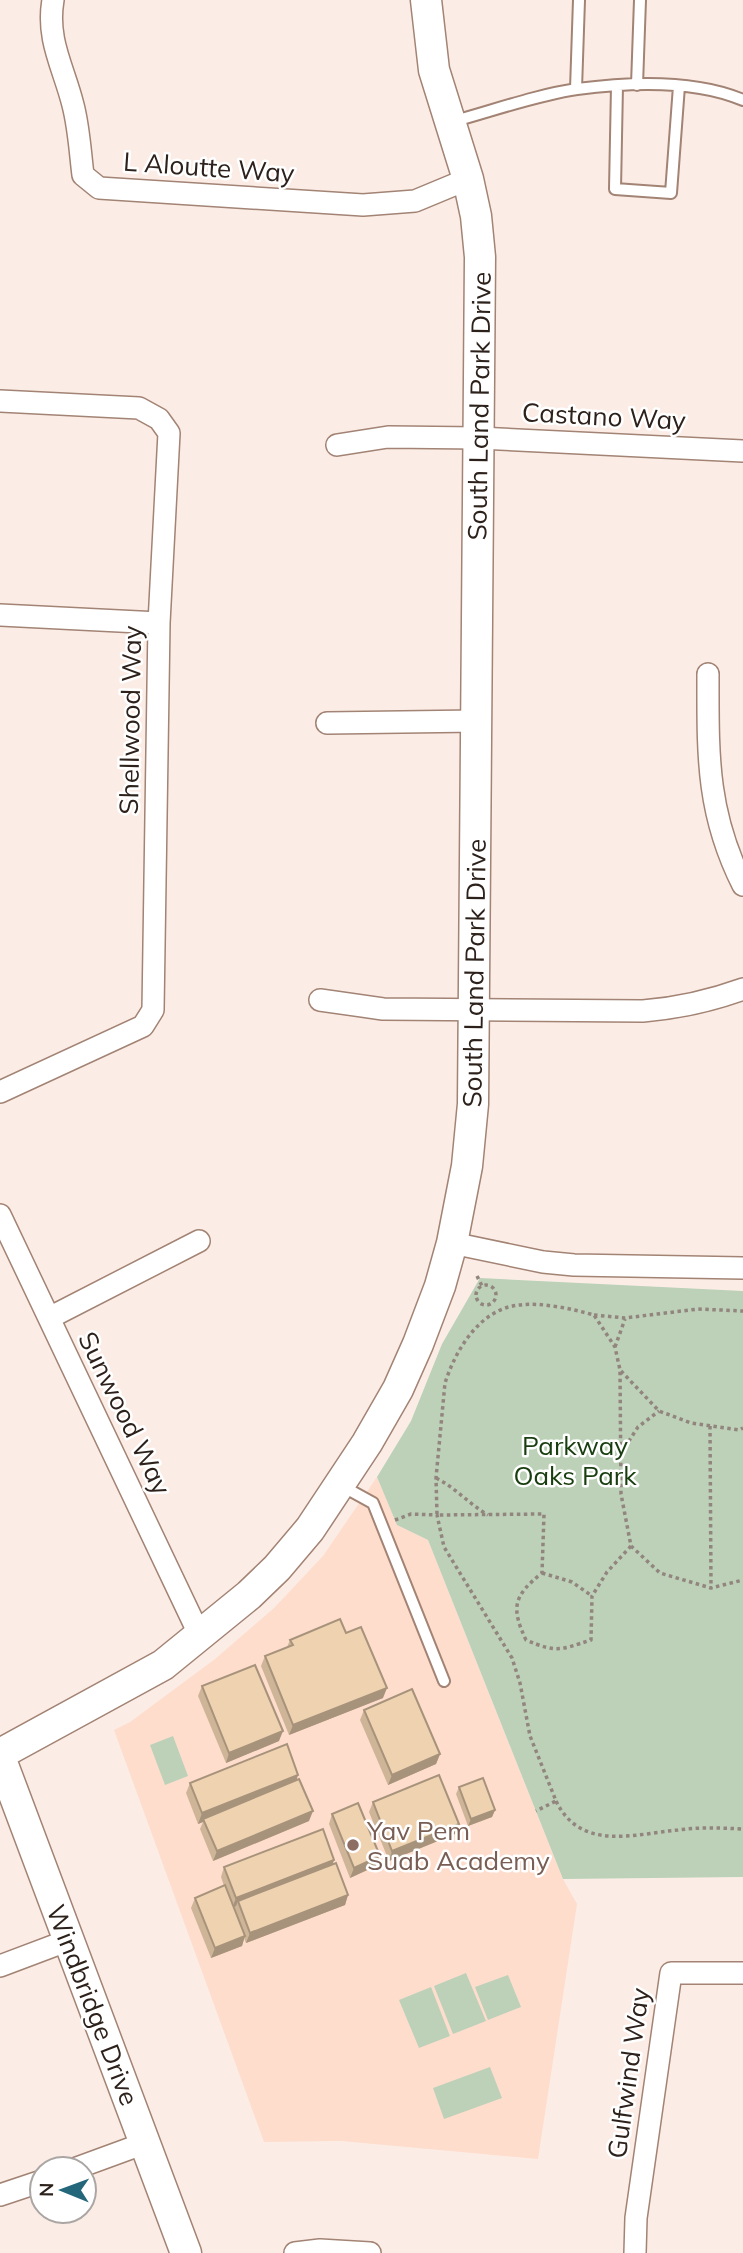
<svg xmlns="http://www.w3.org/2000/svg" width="743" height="2253" font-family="Mulish,sans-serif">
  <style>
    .built { fill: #feddcd }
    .green { fill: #bcd1b8 }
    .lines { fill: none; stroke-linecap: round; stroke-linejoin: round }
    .lane-casing { stroke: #a28374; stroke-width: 14 }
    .street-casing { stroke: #a28374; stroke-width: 24 }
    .secondary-casing { stroke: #a28374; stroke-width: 33 }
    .path { stroke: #92857e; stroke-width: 3.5; stroke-dasharray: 3.5 3.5; stroke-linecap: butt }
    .lane { stroke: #fff; stroke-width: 10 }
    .street { stroke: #fff; stroke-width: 21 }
    .secondary { stroke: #fff; stroke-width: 30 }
    .wall { fill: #ceb597 }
    .shaded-wall { fill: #a7937b }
    .building { fill: #efd2b0; stroke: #a7937b; stroke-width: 2 }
    .education-dot { fill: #8d6e63; stroke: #fff; stroke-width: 2.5 }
    .labels { text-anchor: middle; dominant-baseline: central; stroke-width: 5; stroke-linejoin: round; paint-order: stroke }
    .street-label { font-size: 26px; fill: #2d211b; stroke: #fff }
    .park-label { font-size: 26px; fill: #183d0e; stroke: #fff }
    .education-label { font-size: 26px; fill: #785e54; stroke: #fff; text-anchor: start }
  </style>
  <rect width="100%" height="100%" fill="#fbede6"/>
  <path class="built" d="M 377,1477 L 397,1525 L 428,1540 L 563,1879 L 577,1904 L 538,2159 L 341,2141 L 264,2142 L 114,1730 L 130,1722 L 215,1659 L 274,1608 L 323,1556 Z"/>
  <path class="green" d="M 480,1278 L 743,1291 L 743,1877 L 563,1879 L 428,1540 L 397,1525 L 377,1477 L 411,1421 L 442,1344 Z
    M 173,1736 L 188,1776 L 165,1785 L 150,1745 Z
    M 466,1973 L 486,2021 L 453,2034 L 434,1986 Z
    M 508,1975 L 521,2007 L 488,2020 L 475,1987 Z
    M 431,1987 L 450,2036 L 419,2048 L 399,2000 Z
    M 490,2067 L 502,2098 L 444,2119 L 433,2088 Z"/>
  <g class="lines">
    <g class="lane-casing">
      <path id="lane" d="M 637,85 L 640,0
        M 617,86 L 615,189 L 671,193 L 679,86
        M 576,89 L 579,0
        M 451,122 C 492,111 536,95 577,89 C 630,82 694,79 743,100
        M 342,1486 L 373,1503 L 444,1681"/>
    </g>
    <g class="street-casing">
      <path id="street" d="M 53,0 C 46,40 64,68 73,105 C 79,128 80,151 83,175 L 99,188 L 363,205 L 415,201 L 468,179
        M 0,401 L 139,408 L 159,419 L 169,433 L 159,623 L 153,1010 L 143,1026 L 0,1092
        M 337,445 L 388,437 L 479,438 L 743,451
        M 0,615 L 159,623
        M 708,674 C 708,753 706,812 743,885
        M 327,723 L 477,721
        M 320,1000 L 383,1009 L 643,1011 C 678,1008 710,1001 743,989
        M 0,1215 L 200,1636
        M 452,1243 L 543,1262 L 574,1265 L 743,1268
        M 49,1318 L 199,1241
        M 0,1966 L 69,1940
        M 74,2169 L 145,2143
        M 0,2195 L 42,2181
        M 295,2253 L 320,2250 L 370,2253
        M 635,2253 L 636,2218 L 671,1973 L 743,1973"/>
    </g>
    <g class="secondary-casing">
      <path id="secondary" d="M 0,1754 L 163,1665 L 249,1595 L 277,1568 L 310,1529 L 367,1443 L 398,1389 L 418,1344 L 440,1286 L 452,1243 L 467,1166 L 473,1104 L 480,257 L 476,216 L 468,179 L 434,70 L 426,0
        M 0,1757 L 186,2253"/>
    </g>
    <path class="path" d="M 477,1276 L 482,1286
      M476 1295a10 10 0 1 1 20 0a10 10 0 1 1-20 0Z
      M 594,1315 L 625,1318 L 698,1309 L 743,1311
      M 615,1347 L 625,1319
      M 621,1371 L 659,1411 L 691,1423 L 739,1430 L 743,1428
      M 710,1426 L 711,1588
      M 621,1453 L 638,1427 L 659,1411
      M 436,1478 C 456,1488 469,1504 488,1515
      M 395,1520 L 411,1514 L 437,1515 L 444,1547 L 512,1658 L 520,1683 L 530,1736 L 556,1801 L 536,1811
      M 631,1546 L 607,1572 L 592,1596 L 591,1640 C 560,1650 557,1653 526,1640 C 511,1608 513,1596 542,1573 L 544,1514 L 437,1515 L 436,1478 L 445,1383 C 456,1349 480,1309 519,1305 C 541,1302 573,1309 594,1315 L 615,1347 L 620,1370 L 621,1494 L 631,1546 L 660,1573 L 711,1588 L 743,1580
      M 542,1573 L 572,1582 L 592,1596
      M 556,1801 C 581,1852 634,1834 678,1830 C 700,1827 721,1828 743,1829"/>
    <use href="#lane" class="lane"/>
    <use href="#street" class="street"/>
    <use href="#secondary" class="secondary"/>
  </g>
  <path class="wall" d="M 346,1633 L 383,1698 L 289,1735 L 261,1666 L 265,1656 L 287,1647 L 290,1640 Z
    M 202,1686 L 279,1741 L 226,1763 L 198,1696 Z
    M 364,1710 L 440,1754 L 436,1764 L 388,1785 L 360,1720 Z
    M 296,1781 L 309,1821 L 213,1861 L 200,1829 L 203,1822 L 198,1824 L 186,1793 L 190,1783 Z
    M 459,1787 L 495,1810 L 492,1817 L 468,1826 L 456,1794 Z
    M 373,1802 L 459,1824 L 455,1834 L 389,1861 L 369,1812 Z
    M 332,1814 L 376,1866 L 350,1878 L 329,1824 Z
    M 333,1865 L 348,1895 L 345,1905 L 246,1943 L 244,1938 L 242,1946 L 211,1958 L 191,1908 L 195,1898 L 224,1886 L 221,1877 L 224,1867 Z"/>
  <path class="shaded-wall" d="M 387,1688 L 383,1698 L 289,1735 L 293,1725 Z
    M 283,1731 L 279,1741 L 226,1763 L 229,1753 Z
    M 440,1754 L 436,1764 L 388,1785 L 392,1775 Z
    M 298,1775 L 295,1785 L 203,1819 L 203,1822 L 198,1824 L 202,1813 Z
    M 495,1810 L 492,1817 L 468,1826 L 471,1819 Z
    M 313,1811 L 309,1821 L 213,1861 L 217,1851 Z
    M 459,1824 L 455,1834 L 389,1861 L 392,1851 Z
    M 380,1856 L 376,1866 L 350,1878 L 354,1868 Z
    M 334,1860 L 331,1870 L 238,1901 L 236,1906 L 232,1908 L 236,1898 Z
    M 348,1895 L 345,1905 L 246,1943 L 250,1933 Z
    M 245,1936 L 242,1946 L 211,1958 L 215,1948 Z"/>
  <path class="building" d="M 340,1619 L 346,1633 L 361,1627 L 387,1688 L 293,1725 L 265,1656 L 293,1645 L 290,1640 Z
    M 255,1665 L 283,1731 L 229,1753 L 202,1686 Z
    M 412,1689 L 440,1754 L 392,1775 L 364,1710 Z
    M 287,1744 L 298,1775 L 202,1813 L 190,1783 Z
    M 439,1775 L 459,1824 L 392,1851 L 373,1802 Z
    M 483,1778 L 495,1810 L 471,1819 L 459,1787 Z
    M 299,1779 L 313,1811 L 217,1851 L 203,1819 Z
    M 358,1803 L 380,1856 L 354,1868 L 332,1814 Z
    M 323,1829 L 334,1860 L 236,1898 L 224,1867 Z
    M 336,1863 L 348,1895 L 250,1933 L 238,1901 Z
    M 225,1885 L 245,1936 L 215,1948 L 195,1898 Z"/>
  <circle class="education-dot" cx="353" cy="1845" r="7"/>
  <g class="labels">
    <g class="street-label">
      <text transform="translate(209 167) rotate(4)">L Aloutte Way</text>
      <text transform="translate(479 406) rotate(-89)">South Land Park Drive</text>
      <text transform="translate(604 416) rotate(3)">Castano Way</text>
      <text transform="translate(130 720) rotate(-89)">Shellwood Way</text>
      <text transform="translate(474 973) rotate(-89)">South Land Park Drive</text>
      <text transform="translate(125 1413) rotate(64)">Sunwood Way</text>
      <text transform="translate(93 2005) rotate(69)">Windbridge Drive</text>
      <text transform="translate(628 2073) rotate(-82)">Gulfwind Way</text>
    </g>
    <g class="park-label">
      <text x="575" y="1445">Parkway<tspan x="575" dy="30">Oaks Park</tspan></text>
    </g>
    <g class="education-label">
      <text x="367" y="1830">Yav Pem<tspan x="367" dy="30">Suab Academy</tspan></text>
    </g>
  </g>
  <g transform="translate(63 2190) rotate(271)"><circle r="33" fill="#ffffff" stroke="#aba6a4" stroke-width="2"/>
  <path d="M0-5L12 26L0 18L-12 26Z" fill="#25677a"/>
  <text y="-10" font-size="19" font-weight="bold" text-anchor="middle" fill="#2d211b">N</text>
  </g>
</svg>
